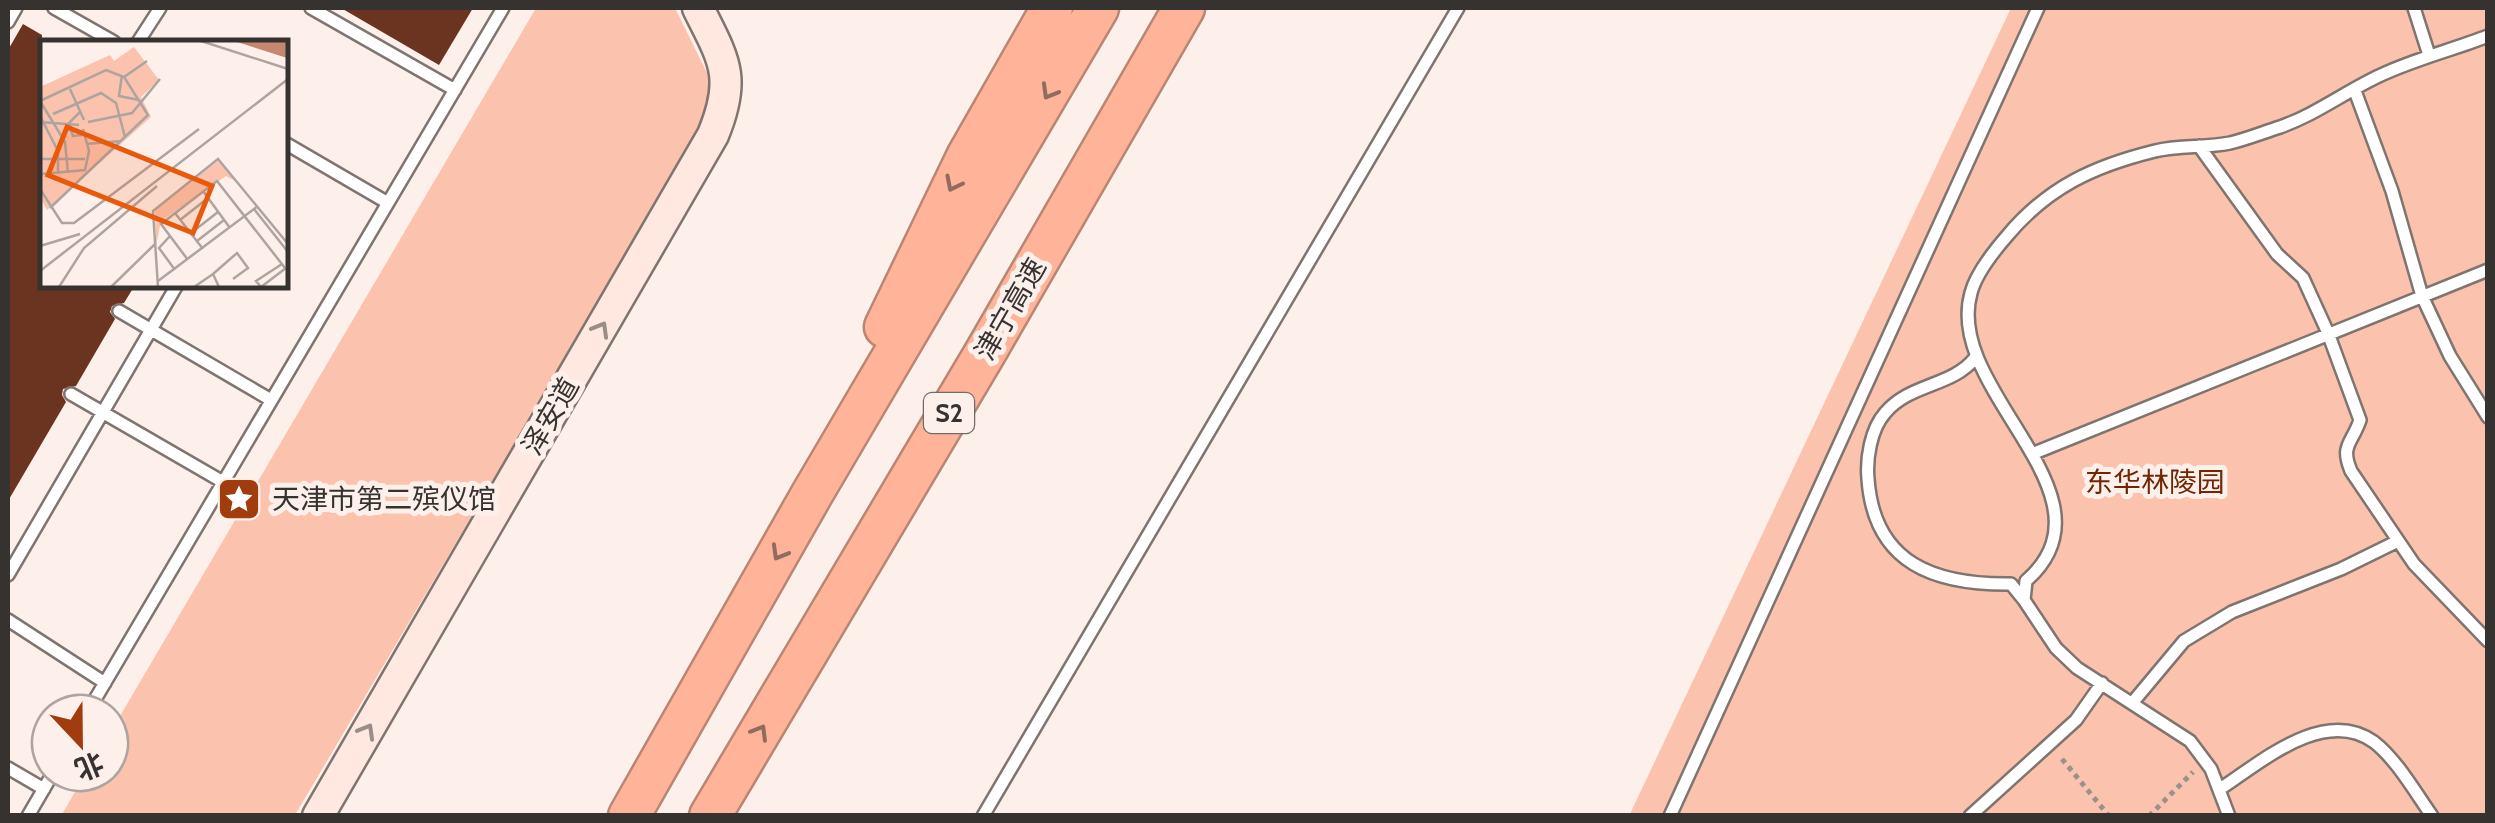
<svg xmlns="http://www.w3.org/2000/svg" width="2495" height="823" font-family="Cabin,'Noto Sans SC',sans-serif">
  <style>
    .green { fill: #fbc2ae }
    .building { fill: #6b3420 }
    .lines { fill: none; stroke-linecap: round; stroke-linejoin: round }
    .lane-casing { stroke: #7f746f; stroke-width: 16 }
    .secondary-casing { stroke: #7f746f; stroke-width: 35 }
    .highway-casing { stroke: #b98674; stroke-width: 45 }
    .path { stroke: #99918d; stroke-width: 5; stroke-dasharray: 5 5; stroke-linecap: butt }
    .lane { stroke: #fff; stroke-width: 11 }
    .secondary { stroke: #ffe8e0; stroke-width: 30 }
    .highway { stroke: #ffb398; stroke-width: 40 }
    .oneway { stroke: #906c5f }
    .oneway2 { stroke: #9a8d88 }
    .labels { text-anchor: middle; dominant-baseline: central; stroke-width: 10; stroke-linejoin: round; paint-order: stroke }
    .shield { fill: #fdf0eb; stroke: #726b68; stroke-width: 2.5 }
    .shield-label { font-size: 25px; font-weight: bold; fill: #363230 }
    .street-label { font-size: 28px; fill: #363230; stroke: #fdf0eb }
    .park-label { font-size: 28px; fill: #702503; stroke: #fdf0eb }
    .poi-label { font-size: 28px; fill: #363230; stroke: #fdf0eb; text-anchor: start }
    .inset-road { fill: none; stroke: #ada4a0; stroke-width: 2.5 }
    .view { fill: #e8590c; fill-opacity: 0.15; stroke: #e8590c; stroke-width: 5 }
    .inset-edge { fill: none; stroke: #363230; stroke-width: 5 }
  </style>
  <rect width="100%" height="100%" fill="#fdf0eb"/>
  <path class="green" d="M 536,8 L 675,8 L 709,77 L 710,96 L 702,127 L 295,815 L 61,816 L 86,773 L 110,773 L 110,733 Z
    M 2011,8 L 2487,8 L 2487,815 L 1629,816 Z"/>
  <path class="building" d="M 341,8 L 473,8 L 439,65 Z
    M 23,24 L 42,35 L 42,285 L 135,285 L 124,303 L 112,306 L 110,312 L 115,319 L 76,386 L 63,389 L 62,395 L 66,402 L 8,501 L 8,50 Z"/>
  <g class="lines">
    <g class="lane-casing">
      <path id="lane" d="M 54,8 L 114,42
        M 311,8 L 455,90
        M 2414,8 L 2429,55
        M 8,22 L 16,8
        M 138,42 L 160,8
        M 2355,91 L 2392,191 L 2422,296 L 2450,356 L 2488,417
        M 285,143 L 388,203
        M 2199,146 L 2277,254 L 2303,278 L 2328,333 L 2360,420 C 2352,444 2340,445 2351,471 L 2414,564 L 2488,641
        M 119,311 L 271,400
        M 1975,358 C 1952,387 1910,383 1885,413 C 1871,429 1866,458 1868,479 C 1874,564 1935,585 2011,584 L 2024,600
        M 71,394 L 223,482
        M 2032,454 L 2488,270
        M 8,575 L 177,285
        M 8,620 L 105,683
        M 2133,702 L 2184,641 L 2232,612 L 2341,569 L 2398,541
        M 87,713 L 503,8
        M 8,768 L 44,789
        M 2220,789 C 2260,763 2324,706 2374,742 C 2397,760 2415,792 2432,816
        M 28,816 L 53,773
        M 983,816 L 1458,8
        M 1670,816 L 2038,8
        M 1970,816 L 2076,720 L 2102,683
        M 2229,816 L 2211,769 L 2190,741 L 2077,668 L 2056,648 L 2024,600 L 2026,581 C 2124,495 1943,391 1971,293 C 1976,273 1994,251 2007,236 C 2048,187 2094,166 2155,151 C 2179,145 2205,148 2230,143 C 2247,139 2264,132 2280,127 C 2317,114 2346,91 2381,75 C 2415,59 2452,50 2488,36"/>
    </g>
    <g class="secondary-casing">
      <path id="secondary" d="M 318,816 L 713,135 C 737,77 724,60 698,8"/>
    </g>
    <g class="highway-casing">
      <path id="highway" d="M 885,327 L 967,157 L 1052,8
        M 629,816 L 812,494 L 1098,8
        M 710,816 L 985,353 L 1184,8"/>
    </g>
    <path class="path" d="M 2062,759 L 2109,816
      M 2149,816 L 2193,772"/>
    <use href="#lane" class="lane"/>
    <use href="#secondary" class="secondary"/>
    <use href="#highway" class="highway"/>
  </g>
  <defs><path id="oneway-chevron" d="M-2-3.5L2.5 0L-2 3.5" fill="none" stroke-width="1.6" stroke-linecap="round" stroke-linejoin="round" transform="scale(2.5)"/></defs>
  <g class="oneway">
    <use href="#oneway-chevron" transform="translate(1049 92) rotate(120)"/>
    <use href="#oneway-chevron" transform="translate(953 184) rotate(117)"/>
    <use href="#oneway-chevron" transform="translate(779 553) rotate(120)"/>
    <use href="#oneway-chevron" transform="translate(760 732) rotate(-59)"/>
  </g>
  <g class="oneway2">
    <use href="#oneway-chevron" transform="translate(601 329) rotate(-60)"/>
    <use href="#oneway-chevron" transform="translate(367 731) rotate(-60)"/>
  </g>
  <defs>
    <g id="sight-square" transform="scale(2.25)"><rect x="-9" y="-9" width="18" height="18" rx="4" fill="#a13c0f" stroke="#fdf0eb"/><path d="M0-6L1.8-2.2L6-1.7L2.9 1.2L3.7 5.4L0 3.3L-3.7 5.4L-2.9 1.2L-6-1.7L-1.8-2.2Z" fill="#fff"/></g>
  </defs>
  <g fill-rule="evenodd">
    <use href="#sight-square" x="239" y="499"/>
  </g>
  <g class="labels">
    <rect class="shield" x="924" y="393" width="50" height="40" rx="8"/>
    <g class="shield-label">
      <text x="949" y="413">S2</text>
    </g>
    <g class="street-label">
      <text transform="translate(1010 309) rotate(-60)">津宁高速</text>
      <text transform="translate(550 416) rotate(-60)">泽安道</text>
    </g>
    <g class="park-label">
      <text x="2155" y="482">东华林陵园</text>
    </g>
    <g class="poi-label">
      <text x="272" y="499">天津市第二殡仪馆</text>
    </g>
  </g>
  <g transform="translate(40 40)">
    <rect width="248" height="248" fill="#fdf0eb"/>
    <path d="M 94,7 L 119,40 L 101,57 L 111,77 L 7,170 L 0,157 L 0,47 L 70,15 L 74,21 ZM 178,121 L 199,143 L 186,136 L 121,181 L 116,206 L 115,170 Z" fill="#fbc2ae"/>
    <path d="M 191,0 L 247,0 L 247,18 L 222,10 Z" fill="#c68771"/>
    <path class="inset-road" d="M 158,0 L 248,29M 82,35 L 79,56 L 99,60M 30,49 L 44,80M 0,61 L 66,30 L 84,37 L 107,21M 0,61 L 25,102 L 28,133M 41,71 L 29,83 L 33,96 L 42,95M 13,74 L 61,53 L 76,63 L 85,97M 0,76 L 18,111 L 18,133M 0,82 L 39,85M 48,82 L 92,73 L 120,39M 46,104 L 81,101M 0,119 L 45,119M 1,134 L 45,130 L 49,111 L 43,89M 0,149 L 22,183 L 34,183 L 159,89M 163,151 L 190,188M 10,168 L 108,75 L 84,37M 214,169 L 248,212M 135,173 L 163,209M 140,180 L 168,158M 151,193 L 178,172M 130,196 L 119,208 L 135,230M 157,201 L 184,180M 0,206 L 40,194M 148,220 L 121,184 L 177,141 L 245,228M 0,231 L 248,39M 173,234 L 197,213 L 208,228 L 193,239M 118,241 L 218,166M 19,247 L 44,208 L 117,146M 71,247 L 115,204M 118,247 L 113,171 L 178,119 L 248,204M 154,247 L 173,234 L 179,247M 221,247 L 216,241 L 242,224M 221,247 L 246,228"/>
    <path class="view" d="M 27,87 L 172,146 L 153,193 L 8,135 Z"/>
    <rect width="248" height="248" class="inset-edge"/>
  </g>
  <rect width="2495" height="823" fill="none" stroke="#363230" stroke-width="20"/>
  <g transform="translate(80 743) rotate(158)"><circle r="48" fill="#fdf0eb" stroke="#ada4a0" stroke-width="2.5"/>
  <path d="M0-8L18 38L0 25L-18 38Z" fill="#a13c0f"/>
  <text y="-15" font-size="28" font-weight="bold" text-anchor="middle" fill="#363230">北</text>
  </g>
</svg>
